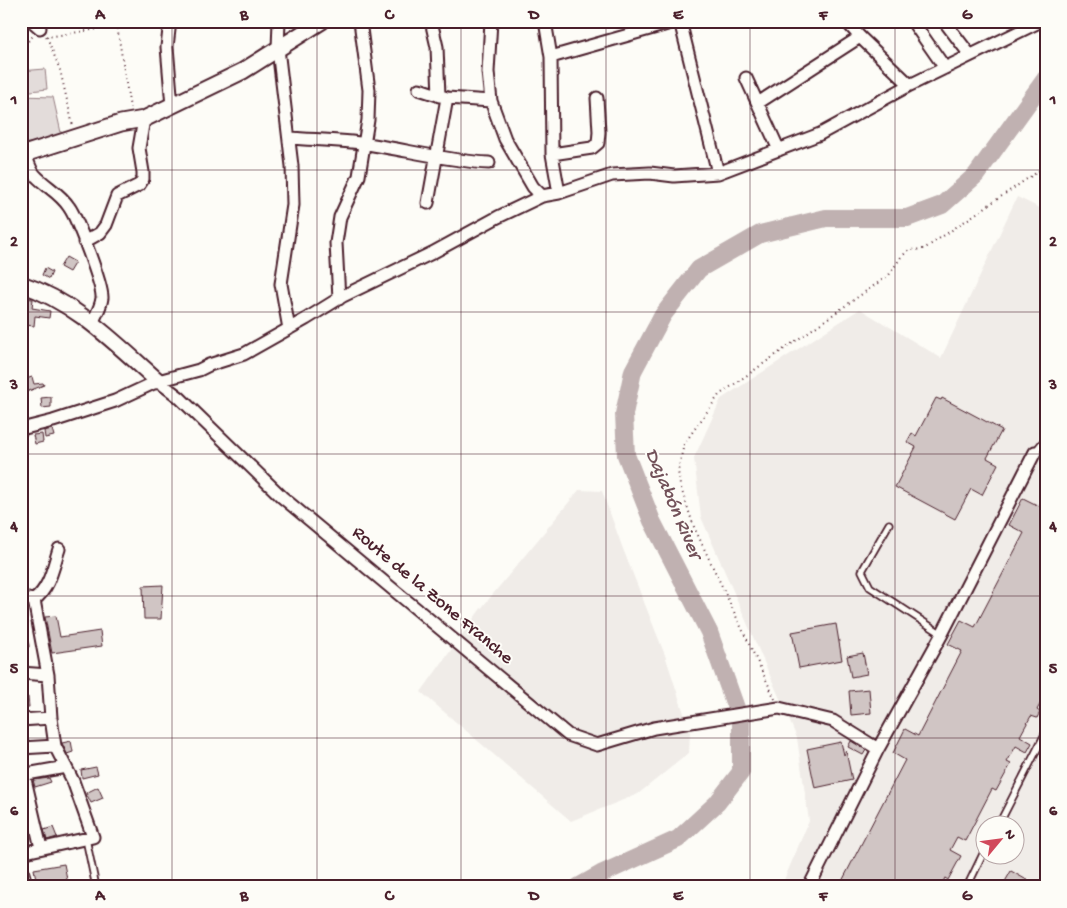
<svg xmlns="http://www.w3.org/2000/svg" width="1067" height="908" font-family="'Gochi Hand',sans-serif">
  <style>
    .built { fill: #f0ece8; fill-rule: evenodd }
    .green { fill: #e3dcda; stroke: #967e82 }
    .lines { fill: none; stroke-linecap: round; stroke-linejoin: round }
    .river { stroke: #c0b1b1; stroke-width: 18 }
    .building { fill: #d0c5c4; stroke: #4a1f2b }
    .lane-casing { stroke: #4a1f2b; stroke-width: 9 }
    .street-casing { stroke: #4a1f2b; stroke-width: 15 }
    .secondary-casing { stroke: #4a1f2b; stroke-width: 19 }
    .path { stroke: #4a1f2b; stroke-width: 2; stroke-dasharray: 1 4; stroke-linecap: butt }
    .lane { stroke: #fdfcf7; stroke-width: 5.5 }
    .street { stroke: #fdfcf7; stroke-width: 11 }
    .secondary { stroke: #fdfcf7; stroke-width: 15 }
    .grid { fill: none; stroke: #4a1f2b; stroke-width: 1; stroke-opacity: 0.55 }
    .labels { text-anchor: middle; dominant-baseline: central; stroke-width: 4; stroke-linejoin: round; paint-order: stroke }
    .street-label { font-size: 19px; fill: #4a1f2b; stroke: #fdfcf7 }
    .water-label { font-size: 20px; font-style: italic; fill: #73525a; stroke: #fdfcf7 }
    .neatline { fill: none; stroke: #4a1f2b; stroke-width: 2 }
    .grid-label { font-size: 16px; text-anchor: middle; font-weight: bold; fill: #4a1f2b }
  </style>
  <rect width="100%" height="100%" fill="#fdfcf7"/>
  <filter id="ink" filterUnits="userSpaceOnUse"><feTurbulence type="fractalNoise" baseFrequency=".02" numOctaves="2"/><feDisplacementMap in="SourceGraphic" scale="10" xChannelSelector="R" yChannelSelector="G"/><feConvolveMatrix kernelMatrix="1 2 1 2 8 2 1 2 1" color-interpolation-filters="sRGB"/></filter>
  <g filter="url(#ink)">
    <path class="built" d="M 1017,197 L 1046,211 L 1046,887 L 781,887 L 809,821 L 797,738 L 701,517 L 694,458 L 721,399 L 860,309 L 941,358 ZM 984,826 L 1014,826 L 1014,856 L 984,856 Z
      M 579,490 L 602,491 L 623,549 L 665,655 L 690,732 L 689,753 L 638,794 L 571,821 L 421,692 L 479,611 Z"/>
    <path class="green" d="M 45,69 L 47,89 L 23,92 L 21,71 Z
      M 21,96 L 53,97 L 62,137 L 23,144 L 21,132 Z"/>
    <g class="lines">
      <path class="river" d="M 578,887 L 601,874 L 678,839 L 717,803 L 741,772 L 741,722 L 709,632 L 652,521 L 626,455 L 624,414 L 633,371 L 663,315 L 699,269 L 760,234 L 826,218 L 907,218 L 942,205 L 976,175 L 1046,78"/>
    </g>
    <path class="building" d="M 66,257 L 75,262 L 69,272 L 60,267 Z
      M 45,268 L 52,272 L 49,279 L 42,275 Z
      M 24,298 L 33,299 L 32,308 L 50,311 L 49,318 L 35,316 L 34,326 L 25,325 L 27,310 L 22,309 Z
      M 32,377 L 34,384 L 43,383 L 44,385 L 21,394 L 21,385 L 25,384 L 23,380 Z
      M 51,397 L 51,407 L 42,408 L 41,398 Z
      M 936,398 L 941,400 L 942,398 L 1002,430 L 987,458 L 998,464 L 982,495 L 971,489 L 955,519 L 895,487 L 916,447 L 907,442 L 912,433 L 916,436 Z
      M 52,429 L 54,436 L 45,438 L 44,431 Z
      M 42,434 L 43,442 L 35,444 L 33,435 Z
      M 1046,492 L 1046,693 L 1037,710 L 1040,712 L 1037,718 L 1031,716 L 1020,736 L 1032,743 L 1027,752 L 1016,746 L 1007,762 L 1011,764 L 996,791 L 992,789 L 965,841 L 957,837 L 950,850 L 961,856 L 948,880 L 945,878 L 940,887 L 839,887 L 905,760 L 893,753 L 905,729 L 918,736 L 962,651 L 948,644 L 961,620 L 975,627 L 1024,533 L 1009,525 L 1023,498 L 1039,506 Z
      M 163,585 L 161,619 L 144,619 L 143,586 Z
      M 56,616 L 60,637 L 100,631 L 102,646 L 52,653 L 45,617 Z
      M 836,624 L 842,660 L 799,668 L 792,632 Z
      M 21,635 L 28,635 L 29,647 L 21,648 Z
      M 863,653 L 867,674 L 851,677 L 847,656 Z
      M 869,689 L 871,713 L 851,715 L 849,691 Z
      M 28,697 L 29,707 L 21,708 L 21,698 Z
      M 71,741 L 73,752 L 67,754 L 62,743 Z
      M 851,741 L 866,750 L 863,755 L 848,747 Z
      M 841,742 L 844,755 L 846,751 L 852,780 L 815,788 L 807,749 Z
      M 96,767 L 98,774 L 82,778 L 81,770 Z
      M 49,778 L 51,782 L 35,787 L 33,780 Z
      M 98,787 L 103,798 L 91,803 L 86,793 Z
      M 53,827 L 57,837 L 47,840 L 44,830 Z
      M 64,864 L 67,879 L 37,884 L 34,869 Z
      M 1011,871 L 1039,887 L 1002,887 Z"/>
    <g class="lines">
      <g class="lane-casing">
        <path id="lane" d="M 1035,452 L 1046,438
          M 889,524 L 862,571 L 870,587 L 942,634
          M 998,826 L 1046,732
          M 86,839 L 96,887
          M 21,856 L 30,887
          M 967,887 L 984,852"/>
      </g>
      <g class="street-casing">
        <path id="street" d="M 32,21 L 40,28
          M 170,21 L 167,47 L 172,106
          M 279,21 L 278,49 L 292,166 L 293,205 L 281,284 L 289,329
          M 431,21 L 437,47 L 439,96
          M 491,21 L 488,72 L 491,101 L 505,139 L 533,187 L 542,196
          M 545,21 L 551,57 L 552,154 L 559,193
          M 680,21 L 718,173
          M 846,21 L 860,37 L 910,85 L 1041,21
          M 944,21 L 970,55
          M 915,25 L 945,68
          M 551,57 L 678,21
          M 746,78 L 779,150
          M 419,89 L 447,98 L 491,101
          M 758,103 L 860,37
          M 290,138 C 315,140 341,140 367,144 C 407,150 448,161 489,163
          M 25,154 C 28,161 30,170 35,175 C 46,187 60,193 69,207 C 77,218 103,286 102,298 C 101,307 96,315 92,323
          M 552,154 L 592,148 L 598,143 L 599,132 L 597,98
          M 428,203 L 447,98
          M 84,242 L 100,233 L 106,225 L 117,196 L 139,185 L 143,179 L 143,172 L 139,148 L 144,119
          M 339,299 L 336,243 L 340,217 L 359,176 L 368,120 L 369,90 L 360,21
          M 158,381 L 179,397 L 282,497 L 568,735 L 597,745 L 654,728 L 779,708 L 833,721 L 878,749
          M 21,429 L 53,421 L 115,401 L 158,381 L 199,370 L 209,365 L 244,354 L 306,319 L 343,296 L 432,253 L 498,217 L 542,196 L 559,193 L 612,175 L 650,173 L 674,176 L 718,173 L 820,134 L 910,85
          M 21,598 L 34,600
          M 34,600 C 50,588 53,567 59,549
          M 21,673 L 48,675
          M 21,720 L 51,718
          M 21,748 L 55,746
          M 21,775 L 66,767
          M 24,775 L 41,848
          M 21,853 L 93,837 L 73,781 L 55,746 L 51,718 L 48,675 L 34,600
          M 809,887 L 878,749 L 942,634 L 1035,452"/>
      </g>
      <g class="secondary-casing">
        <path id="secondary" d="M 21,155 L 121,123 L 144,119 L 243,71 L 322,21
          M 21,284 C 76,302 116,344 158,381"/>
      </g>
      <path class="path" d="M 46,36 L 47,37 L 117,26 L 130,108
        M 47,37 L 60,70 L 73,126
        M 21,48 L 34,35
        M 775,699 L 694,527 L 680,485 L 678,471 L 684,444 L 719,395 L 889,275 L 901,257 L 909,250 L 924,249 L 1046,166"/>
      <use href="#lane" class="lane"/>
      <use href="#street" class="street"/>
      <use href="#secondary" class="secondary"/>
    </g>
  </g>
  <path class="grid" d="M 172,21 L 172,887M 317,21 L 317,887M 461,21 L 461,887M 606,21 L 606,887M 750,21 L 750,887M 895,21 L 895,887M 21,170 L 1046,170M 21,312 L 1046,312M 21,454 L 1046,454M 21,596 L 1046,596M 21,738 L 1046,738"/>
  <g class="labels">
    <g class="street-label">
      <text transform="translate(432 596) rotate(40)">Route de la Zone Franche</text>
    </g>
    <g class="water-label">
      <text transform="translate(672 504) rotate(67)">Dajabón River</text>
    </g>
  </g>
  <rect width="1067" height="908" fill="none" stroke="#fdfcf7" stroke-width="55"/>
  <g transform="translate(1000 840) rotate(61)"><circle r="24" fill="#fdfcf7" stroke="#b5a4a5"/>
  <path d="M0-4L9 19L0 12L-9 19Z" fill="#d1495b"/>
  <text y="-8" font-size="14" font-weight="bold" text-anchor="middle" fill="#4a1f2b">N</text>
  </g>
  <rect x="28" y="28" width="1012" height="852" class="neatline"/>
  <g class="grid-label">
    <text x="100" y="19">A</text>
    <text x="244" y="19">B</text>
    <text x="389" y="19">C</text>
    <text x="534" y="19">D</text>
    <text x="678" y="19">E</text>
    <text x="823" y="19">F</text>
    <text x="967" y="19">G</text>
    <text x="14" y="104">1</text>
    <text x="1053" y="104">1</text>
    <text x="14" y="246">2</text>
    <text x="1053" y="246">2</text>
    <text x="14" y="389">3</text>
    <text x="1053" y="389">3</text>
    <text x="14" y="531">4</text>
    <text x="1053" y="531">4</text>
    <text x="14" y="673">5</text>
    <text x="1053" y="673">5</text>
    <text x="14" y="815">6</text>
    <text x="1053" y="815">6</text>
    <text x="100" y="900">A</text>
    <text x="244" y="900">B</text>
    <text x="389" y="900">C</text>
    <text x="534" y="900">D</text>
    <text x="678" y="900">E</text>
    <text x="823" y="900">F</text>
    <text x="967" y="900">G</text>
  </g>
</svg>
